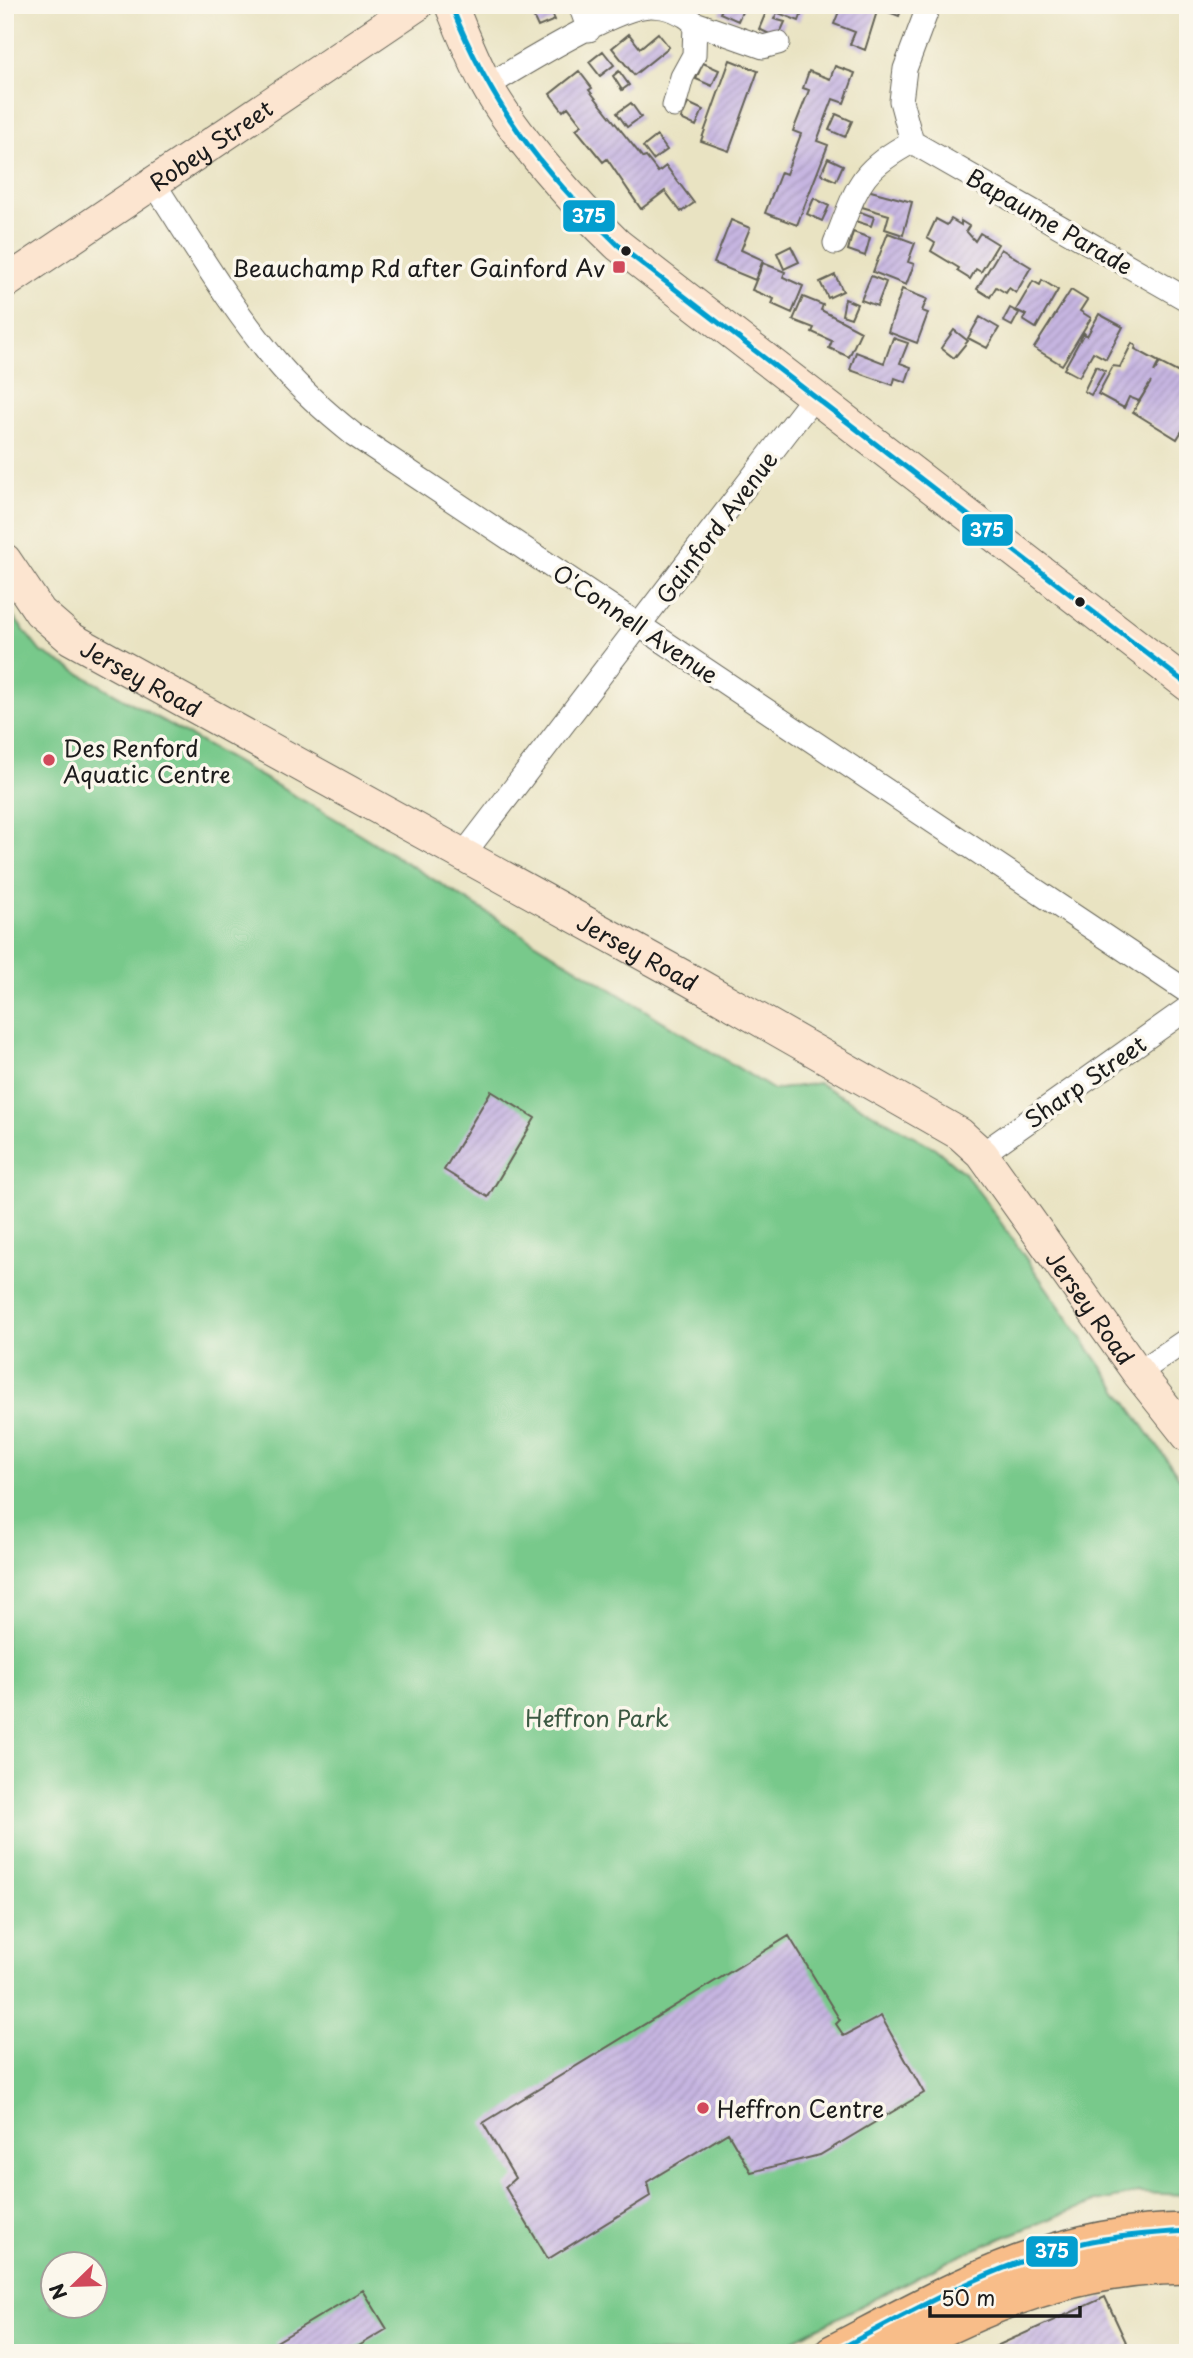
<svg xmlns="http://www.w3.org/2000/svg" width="1193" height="2358" font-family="'Playpen Sans',sans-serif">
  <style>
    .green { fill: #78c98b; stroke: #4a7254; stroke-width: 2; fill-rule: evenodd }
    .building { fill: url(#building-hatch) }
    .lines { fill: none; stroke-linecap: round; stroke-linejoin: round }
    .street-casing { stroke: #646256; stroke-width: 25 }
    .secondary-casing { stroke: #646256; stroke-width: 34 }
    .primary-casing { stroke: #646256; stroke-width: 38 }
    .street { stroke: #fff; stroke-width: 23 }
    .secondary { stroke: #fce5d0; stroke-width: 32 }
    .primary { stroke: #f8bd89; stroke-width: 35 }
    .bus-1-casing { stroke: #fbf7ec; stroke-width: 10 }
    .bus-1 { stroke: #049ecf; stroke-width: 5 }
    .bus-dot { fill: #1c1c1c; stroke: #fbf7ec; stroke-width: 2.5 }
    .poi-dot { fill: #d1495b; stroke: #fbf7ec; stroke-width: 2.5 }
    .labels { text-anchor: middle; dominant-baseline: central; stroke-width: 7; stroke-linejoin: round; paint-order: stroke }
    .street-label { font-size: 23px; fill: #1c1c1c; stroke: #fbf7ec }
    .poi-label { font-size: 23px; fill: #1c1c1c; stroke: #fbf7ec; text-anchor: start }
    .park-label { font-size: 23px; fill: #3c5943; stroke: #fbf7ec }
    .line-badge { stroke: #fbf7ec; stroke-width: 2.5 }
    .badge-label { font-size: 19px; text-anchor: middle; font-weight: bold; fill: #fff }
  </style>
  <defs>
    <pattern id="building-hatch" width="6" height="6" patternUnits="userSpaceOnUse" patternTransform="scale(1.75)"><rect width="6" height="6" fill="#c6b5e1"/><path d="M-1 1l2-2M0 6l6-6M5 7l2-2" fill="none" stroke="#aa9bc0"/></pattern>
  </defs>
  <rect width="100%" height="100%" fill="#fbf7ec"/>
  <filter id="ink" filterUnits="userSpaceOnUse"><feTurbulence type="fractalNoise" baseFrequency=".0143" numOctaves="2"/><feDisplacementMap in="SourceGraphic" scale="14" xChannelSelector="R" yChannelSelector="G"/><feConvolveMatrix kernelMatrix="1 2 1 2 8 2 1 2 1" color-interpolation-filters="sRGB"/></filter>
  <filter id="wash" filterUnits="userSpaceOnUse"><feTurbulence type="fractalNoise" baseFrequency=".00686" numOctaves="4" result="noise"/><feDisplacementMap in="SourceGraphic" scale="28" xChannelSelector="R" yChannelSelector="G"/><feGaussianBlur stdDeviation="1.57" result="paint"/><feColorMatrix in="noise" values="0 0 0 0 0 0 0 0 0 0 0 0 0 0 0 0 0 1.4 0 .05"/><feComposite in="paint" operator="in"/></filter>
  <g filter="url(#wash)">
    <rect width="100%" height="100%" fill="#e9e3c2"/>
    <path class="green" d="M 5,606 L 40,651 L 334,818 L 774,1090 L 818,1083 L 935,1148 L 964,1173 L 985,1200 L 1188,1490 L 1188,2195 L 1139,2193 L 1095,2202 L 1060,2215 L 960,2255 L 769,2353 L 5,2353 ZM 52,2264 L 94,2264 L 94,2306 L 52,2306 Z"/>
    <g id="blocks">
      <path class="building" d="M 528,5 L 548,5 L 555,20 L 538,27 Z
        M 724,5 L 745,5 L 738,21 L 720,13 Z
        M 769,5 L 805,5 L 799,21 L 778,13 L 779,9 L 774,19 L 785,22 L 778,38 L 759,29 Z
        M 848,5 L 879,5 L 865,50 L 850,44 L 855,32 L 834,24 L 840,9 L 845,11 Z
        M 885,5 L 903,5 L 899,16 L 883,10 Z
        M 658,33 L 669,47 L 634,75 L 612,48 L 629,34 L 640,48 Z
        M 603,51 L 614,65 L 600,76 L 589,62 Z
        M 730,60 L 758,71 L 729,151 L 701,141 Z
        M 703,63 L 719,70 L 712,86 L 696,79 Z
        M 835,66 L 855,73 L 844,103 L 833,99 L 817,141 L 828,145 L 797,225 L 765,213 L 781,172 L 786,174 L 801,134 L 793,131 L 809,90 L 803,88 L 809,71 L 830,79 Z
        M 579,71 L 592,88 L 589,90 L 643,158 L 646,157 L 658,172 L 666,166 L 694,203 L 681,212 L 665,191 L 641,209 L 607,159 L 603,162 L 576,129 L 582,125 L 568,107 L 563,111 L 550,94 Z
        M 619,71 L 629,85 L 622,90 L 613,76 Z
        M 631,103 L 641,117 L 627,127 L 617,113 Z
        M 688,103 L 703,110 L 696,126 L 681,119 Z
        M 836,114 L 852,121 L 845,137 L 829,130 Z
        M 657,136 L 667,150 L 653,160 L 643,147 Z
        M 828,158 L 843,165 L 836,181 L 821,174 Z
        M 867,190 L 912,202 L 903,235 L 885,229 L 889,215 L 862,207 Z
        M 814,198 L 829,206 L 822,221 L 807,214 Z
        M 858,211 L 874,217 L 871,226 L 855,221 Z
        M 936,219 L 947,225 L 951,219 L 961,225 L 961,221 L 969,226 L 966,231 L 975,241 L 980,233 L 998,244 L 981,272 L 976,269 L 970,279 L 957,271 L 959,268 L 931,251 L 935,243 L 927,238 Z
        M 731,220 L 750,228 L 741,250 L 763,260 L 755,280 L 714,263 Z
        M 853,232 L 870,238 L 865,256 L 848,250 Z
        M 888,233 L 915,243 L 908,262 L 914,264 L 906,285 L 873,272 Z
        M 791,246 L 799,262 L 784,269 L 777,253 Z
        M 1001,249 L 1031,267 L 1016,293 L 1009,288 L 1006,293 L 996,287 L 990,297 L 977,289 Z
        M 763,263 L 785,272 L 783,277 L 803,286 L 792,313 L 772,304 L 774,299 L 752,290 Z
        M 835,275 L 843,291 L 828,298 L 820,282 Z
        M 871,276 L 886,282 L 877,306 L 861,300 Z
        M 1042,280 L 1058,290 L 1036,328 L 1023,320 L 1026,315 L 1016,310 L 1033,281 L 1040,285 Z
        M 902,289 L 927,299 L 922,311 L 928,313 L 917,343 L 888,332 Z
        M 1071,290 L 1087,300 L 1080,311 L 1091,318 L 1062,365 L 1034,348 Z
        M 803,297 L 823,305 L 821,310 L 861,331 L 849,357 L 829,348 L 832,341 L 812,332 L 814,328 L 793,320 Z
        M 845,299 L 857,304 L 851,318 L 842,315 Z
        M 1010,308 L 1019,313 L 1012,326 L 1003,321 Z
        M 1099,314 L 1123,327 L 1106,359 L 1093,352 L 1079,377 L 1064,369 L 1084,333 L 1087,336 Z
        M 980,317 L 999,328 L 987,348 L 968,338 Z
        M 954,330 L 968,341 L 954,358 L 941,348 Z
        M 893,338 L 908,343 L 900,363 L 911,367 L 906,382 L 895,378 L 893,385 L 850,370 L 856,352 L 884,363 Z
        M 1132,343 L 1136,346 L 1135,349 L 1159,362 L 1154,372 L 1160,363 L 1183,375 L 1184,372 L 1188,374 L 1188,421 L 1177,439 L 1133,412 L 1151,382 L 1139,401 L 1129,397 L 1124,408 L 1098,394 L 1113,366 L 1120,367 Z
        M 1096,366 L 1105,371 L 1091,395 L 1084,391 Z
        M 491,1091 L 535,1118 L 488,1197 L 444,1170 Z
        M 789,1936 L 840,2020 L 836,2024 L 844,2036 L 881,2016 L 924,2093 L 820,2155 L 751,2172 L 728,2133 L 647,2182 L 650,2196 L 548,2259 L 505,2187 L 515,2178 L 483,2123 Z
        M 363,2290 L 387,2329 L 347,2353 L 279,2353 L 283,2350 L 275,2343 Z
        M 1105,2297 L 1131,2353 L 981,2353 Z"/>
    </g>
  </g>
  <g filter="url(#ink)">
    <use href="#blocks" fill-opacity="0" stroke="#646256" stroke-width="2"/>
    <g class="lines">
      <g class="street-casing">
        <path id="street" d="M 580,5 L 589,30
          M 695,23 L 763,47 L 778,43
          M 487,86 C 521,66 616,6 651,6 C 669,6 682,12 695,23 L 694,55 L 682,77 L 674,106
          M 912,142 L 1188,300
          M 912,142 L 901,101 L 905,69 L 929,5
          M 153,182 C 194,245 233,312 282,368 C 304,393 328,414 353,434 L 1188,992
          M 835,243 C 857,189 857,171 912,142
          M 463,855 L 813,398
          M 982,1154 L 1188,1008
          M 1138,1373 L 1188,1339"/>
      </g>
      <g class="secondary-casing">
        <g id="secondary">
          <path d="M 451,5 C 462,32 472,58 486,84 C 513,134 576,205 618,245 L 1188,685"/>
          <path id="s1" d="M 5,283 L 417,5"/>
          <path id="s2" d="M 5,560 L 40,612 L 70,638 L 690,980 L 960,1134 L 982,1154 L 1138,1373 L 1188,1436"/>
        </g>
      </g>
      <g class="primary-casing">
        <path id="primary" d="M 832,2353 C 951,2291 1049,2232 1188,2231
          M 894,2353 C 991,2302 1076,2267 1188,2266"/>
      </g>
      <use href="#street" class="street"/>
      <use href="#secondary" class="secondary"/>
      <use href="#primary" class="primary"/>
      <g class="bus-1-casing">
        <path id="bus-1" d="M 451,5 C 492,107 540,169 618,245 L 1188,685
          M 832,2353 C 915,2309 1000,2260 1092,2241 C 1124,2235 1156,2233 1188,2231"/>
      </g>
      <use href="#bus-1" class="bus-1"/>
    </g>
  </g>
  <g class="bus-dot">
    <circle cx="626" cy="251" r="6"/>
    <circle cx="1080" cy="602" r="6"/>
  </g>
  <g class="poi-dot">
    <rect x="612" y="260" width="14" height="14" rx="3.5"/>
    <circle cx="49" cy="760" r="7"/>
    <circle cx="703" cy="2108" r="7"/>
  </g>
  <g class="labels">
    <g class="street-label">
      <text stroke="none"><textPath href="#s1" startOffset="248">Robey Street</textPath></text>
      <text transform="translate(1050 221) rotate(30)">Bapaume Parade</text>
      <text transform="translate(716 527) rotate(-53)">Gainford Avenue</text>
      <text transform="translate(636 623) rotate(34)">O'Connell Avenue</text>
      <text stroke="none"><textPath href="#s2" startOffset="184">Jersey Road</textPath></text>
      <text stroke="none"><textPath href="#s2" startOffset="751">Jersey Road</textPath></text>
      <text transform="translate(1085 1081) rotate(-35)">Sharp Street</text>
      <text stroke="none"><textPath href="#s2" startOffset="1339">Jersey Road</textPath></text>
    </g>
    <g class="poi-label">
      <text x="605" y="267" text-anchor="end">Beauchamp Rd after Gainford Av</text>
      <text x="63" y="747">Des Renford<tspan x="63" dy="26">Aquatic Centre</tspan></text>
      <text x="717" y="2108">Heffron Centre</text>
    </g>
    <g class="park-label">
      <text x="597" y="1717">Heffron Park</text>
    </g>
  </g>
  <g class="line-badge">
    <rect x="562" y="199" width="54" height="34" rx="7" fill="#049ecf"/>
    <rect x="961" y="513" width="53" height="34" rx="7" fill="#049ecf"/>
    <rect x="1025" y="2235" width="54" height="33" rx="7" fill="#049ecf"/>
  </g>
  <g class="badge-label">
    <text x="589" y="223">375</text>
    <text x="987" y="537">375</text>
    <text x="1052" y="2258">375</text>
  </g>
  <rect width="1193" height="2358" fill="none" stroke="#fbf7ec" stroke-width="28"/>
  <g transform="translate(74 2285) rotate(247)"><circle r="33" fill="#fbf7ec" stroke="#a29f99" stroke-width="2"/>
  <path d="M0-5L12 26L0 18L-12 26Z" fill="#d1495b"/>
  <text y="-10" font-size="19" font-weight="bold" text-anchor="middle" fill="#1c1c1c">N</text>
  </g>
  <path d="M930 2306v10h150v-10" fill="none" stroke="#1c1c1c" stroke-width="3.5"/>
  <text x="941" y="2306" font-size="21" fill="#1c1c1c" stroke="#fbf7ec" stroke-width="5" paint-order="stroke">50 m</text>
</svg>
